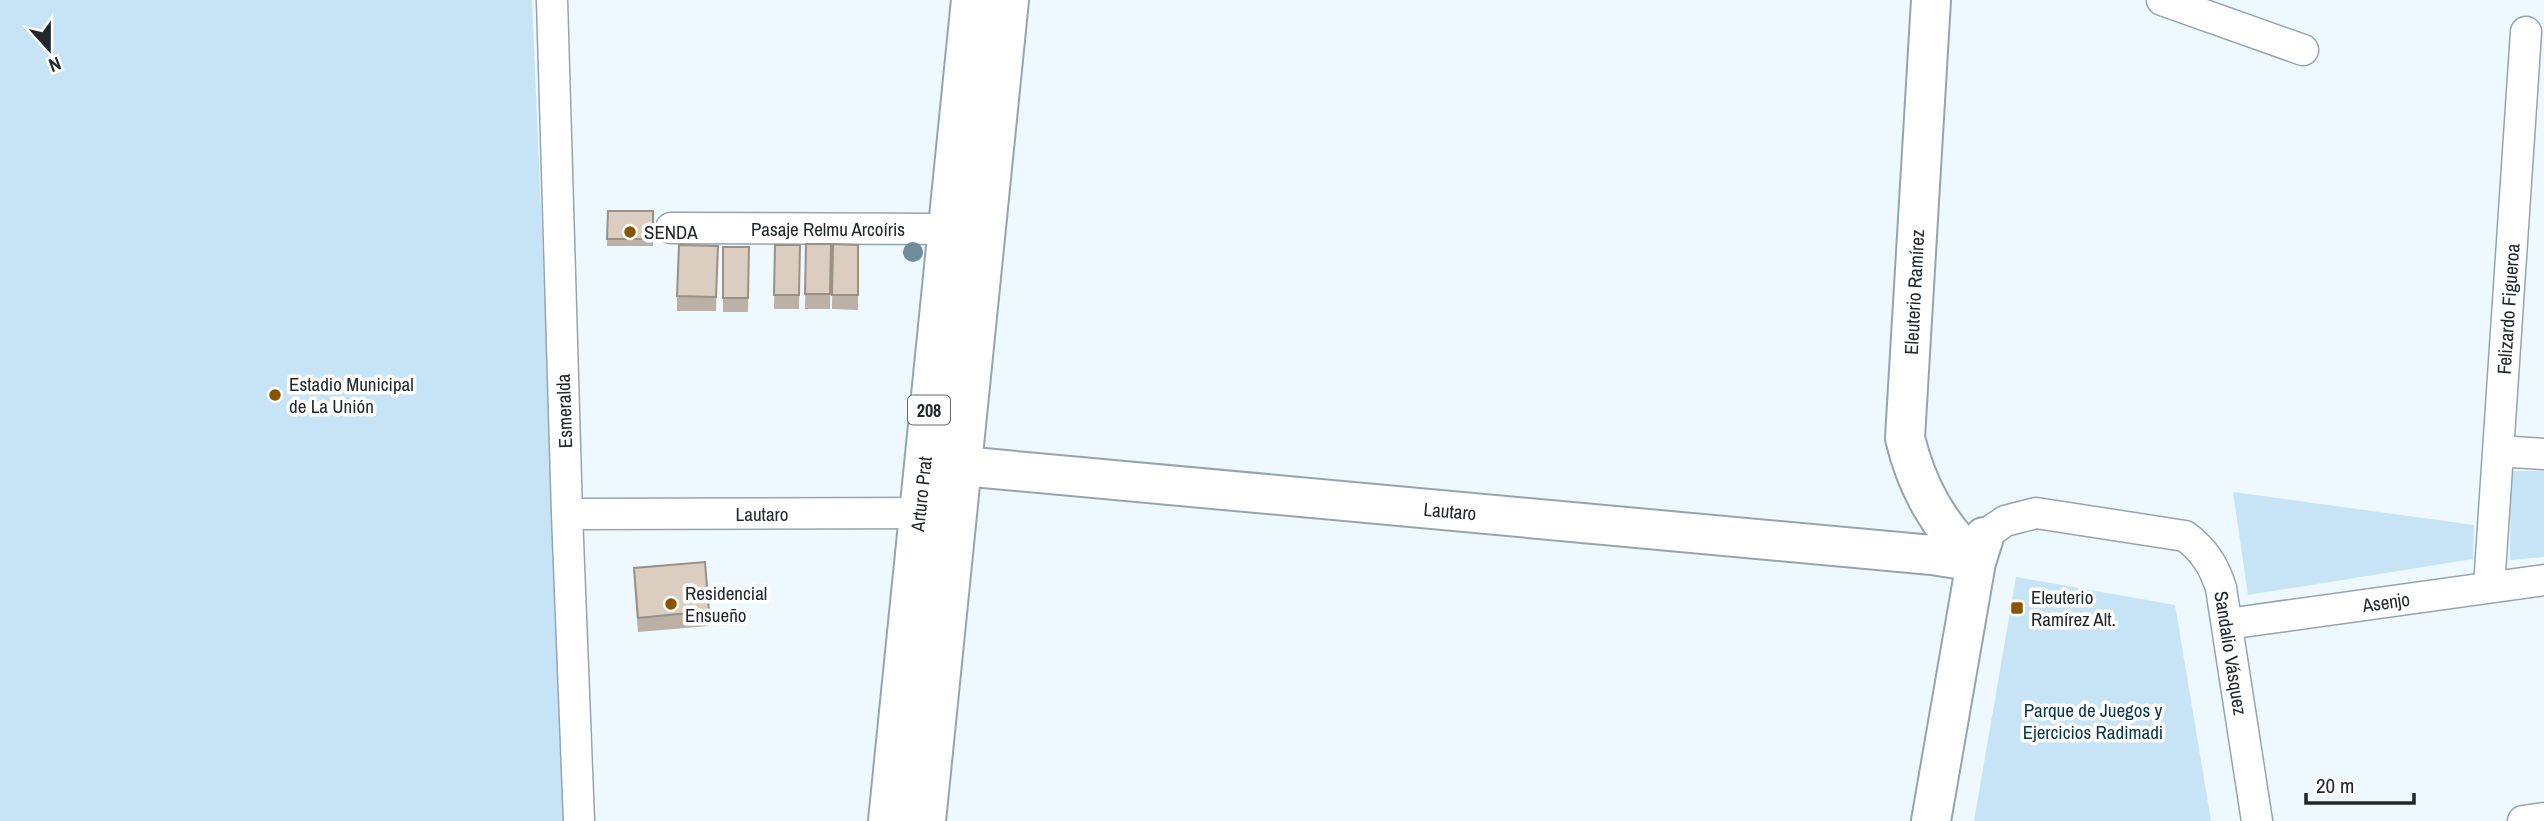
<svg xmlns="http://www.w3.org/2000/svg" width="2544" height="821" font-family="'Archivo Narrow',sans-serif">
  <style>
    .green { fill: #c7e4f6 }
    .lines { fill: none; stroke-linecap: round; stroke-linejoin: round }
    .minor-casing { stroke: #95a5af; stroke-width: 33 }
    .tertiary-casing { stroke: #95a5af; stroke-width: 42 }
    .primary-casing { stroke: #95a5af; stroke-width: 42 }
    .minor { stroke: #fff; stroke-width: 30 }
    .tertiary { stroke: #fff; stroke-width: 38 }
    .primary { stroke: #fff; stroke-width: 38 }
    .tree { fill: #6f8d9b }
    .wall { fill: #bcb1a5 }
    .building { fill: #dbcec0; stroke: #999086; stroke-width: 2 }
    .poi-dot { fill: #895400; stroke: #fff; stroke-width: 2.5 }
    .labels { text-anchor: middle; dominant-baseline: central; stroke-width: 7; stroke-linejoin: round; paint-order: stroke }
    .shield { fill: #fff; stroke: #64686b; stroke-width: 2 }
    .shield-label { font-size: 18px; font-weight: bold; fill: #21272b }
    .street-label { font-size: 19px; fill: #21272b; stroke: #fff }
    .poi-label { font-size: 19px; fill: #21272b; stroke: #fff; text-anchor: start }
    .park-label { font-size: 19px; fill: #07354a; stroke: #fff }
  </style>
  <rect width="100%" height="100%" fill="#eef8ff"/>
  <path class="green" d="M 0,0 L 532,0 L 567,821 L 0,821 Z
    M 2511,471 L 2544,471 L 2544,557 L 2510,560 Z
    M 2233,492 L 2474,525 L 2473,559 L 2248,595 Z
    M 2016,577 L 2175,605 L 2211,821 L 1974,821 Z"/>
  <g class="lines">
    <g class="minor-casing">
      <path id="minor" d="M 552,0 L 567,514 L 579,821
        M 2162,0 L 2303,50
        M 671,228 L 947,229 L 968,232
        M 2498,451 L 2544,454
        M 567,514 L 939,513
        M 1985,535 L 2005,521 L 2036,513 L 2185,536 C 2204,550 2214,566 2221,588 L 2257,821
        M 2489,587 L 2526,32
        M 2227,624 L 2544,580
        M 2523,821 L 2544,818"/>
    </g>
    <g class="tertiary-casing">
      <path id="tertiary" d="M 1931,0 L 1905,438 C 1917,488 1939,526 1976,562
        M 929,463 L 1932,555 L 1976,562
        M 1931,821 L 1976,562 L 1984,537"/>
    </g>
    <g class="primary-casing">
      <path id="primary" d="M 888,821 L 971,0
        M 926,821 L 1009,0"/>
    </g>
    <use href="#minor" class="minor"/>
    <use href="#tertiary" class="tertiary"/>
    <use href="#primary" class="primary"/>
  </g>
  <circle class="tree" cx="913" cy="252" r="10"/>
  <path class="wall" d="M 608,211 L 653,211 L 653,246 L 607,246 Z
    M 806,244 L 831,244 L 830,309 L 805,309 Z
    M 833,244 L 858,245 L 858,310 L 832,309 Z
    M 775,245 L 800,245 L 799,309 L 774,309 Z
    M 718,246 L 716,311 L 677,311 L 677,296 Z
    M 723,247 L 749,247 L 748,312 L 723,312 Z
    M 634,568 L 709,611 L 709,626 L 638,632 L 634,582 Z"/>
  <path class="building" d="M 608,211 L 653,211 L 653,239 L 607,239 Z
    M 806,244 L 831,244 L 830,294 L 805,294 Z
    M 833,244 L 858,245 L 858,295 L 832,295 Z
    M 679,245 L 718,246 L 716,297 L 677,296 Z
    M 775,245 L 800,245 L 799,295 L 774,295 Z
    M 723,247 L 749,247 L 748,298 L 723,298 Z
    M 705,562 L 709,611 L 638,618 L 634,568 Z"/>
  <g class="poi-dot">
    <circle cx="630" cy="232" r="7"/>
    <circle cx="275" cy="395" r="7"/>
    <circle cx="671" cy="604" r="7"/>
    <rect x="2010" y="601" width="14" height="14" rx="3.5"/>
  </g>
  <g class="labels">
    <rect class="shield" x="908" y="395.5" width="42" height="29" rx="5"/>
    <g class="shield-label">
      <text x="929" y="410">208</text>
    </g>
    <g class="street-label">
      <text x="828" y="229">Pasaje Relmu Arcoíris</text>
      <text transform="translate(1914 292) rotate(-87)">Eleuterio Ramírez</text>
      <text transform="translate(2508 309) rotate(-86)">Felizardo Figueroa</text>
      <text transform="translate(564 411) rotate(-92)">Esmeralda</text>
      <text transform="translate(921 494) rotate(-84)">Arturo Prat</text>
      <text transform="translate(1450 511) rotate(5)">Lautaro</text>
      <text x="762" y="514">Lautaro</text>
      <text transform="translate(2386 602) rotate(-8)">Asenjo</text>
      <text transform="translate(2231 653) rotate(81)">Sandalio Vásquez</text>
    </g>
    <g class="poi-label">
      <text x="644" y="232">SENDA</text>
      <text x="289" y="384">Estadio Municipal<tspan x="289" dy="22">de La Unión</tspan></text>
      <text x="685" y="593">Residencial<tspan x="685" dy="22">Ensueño</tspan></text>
      <text x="2031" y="597">Eleuterio<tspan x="2031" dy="22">Ramírez Alt.</tspan></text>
    </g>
    <g class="park-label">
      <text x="2093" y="710">Parque de Juegos y<tspan x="2093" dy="22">Ejercicios Radimadi</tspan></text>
    </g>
  </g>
  <g transform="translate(49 49) rotate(159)" stroke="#ffffff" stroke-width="5" paint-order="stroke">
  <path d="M0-5L12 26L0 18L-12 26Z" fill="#21272b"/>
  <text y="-10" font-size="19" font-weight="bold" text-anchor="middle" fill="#21272b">N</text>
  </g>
  <path d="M2306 793v10h108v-10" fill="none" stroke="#21272b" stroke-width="3.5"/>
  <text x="2316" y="793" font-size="21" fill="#21272b" stroke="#ffffff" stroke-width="5" paint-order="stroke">20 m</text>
</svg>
